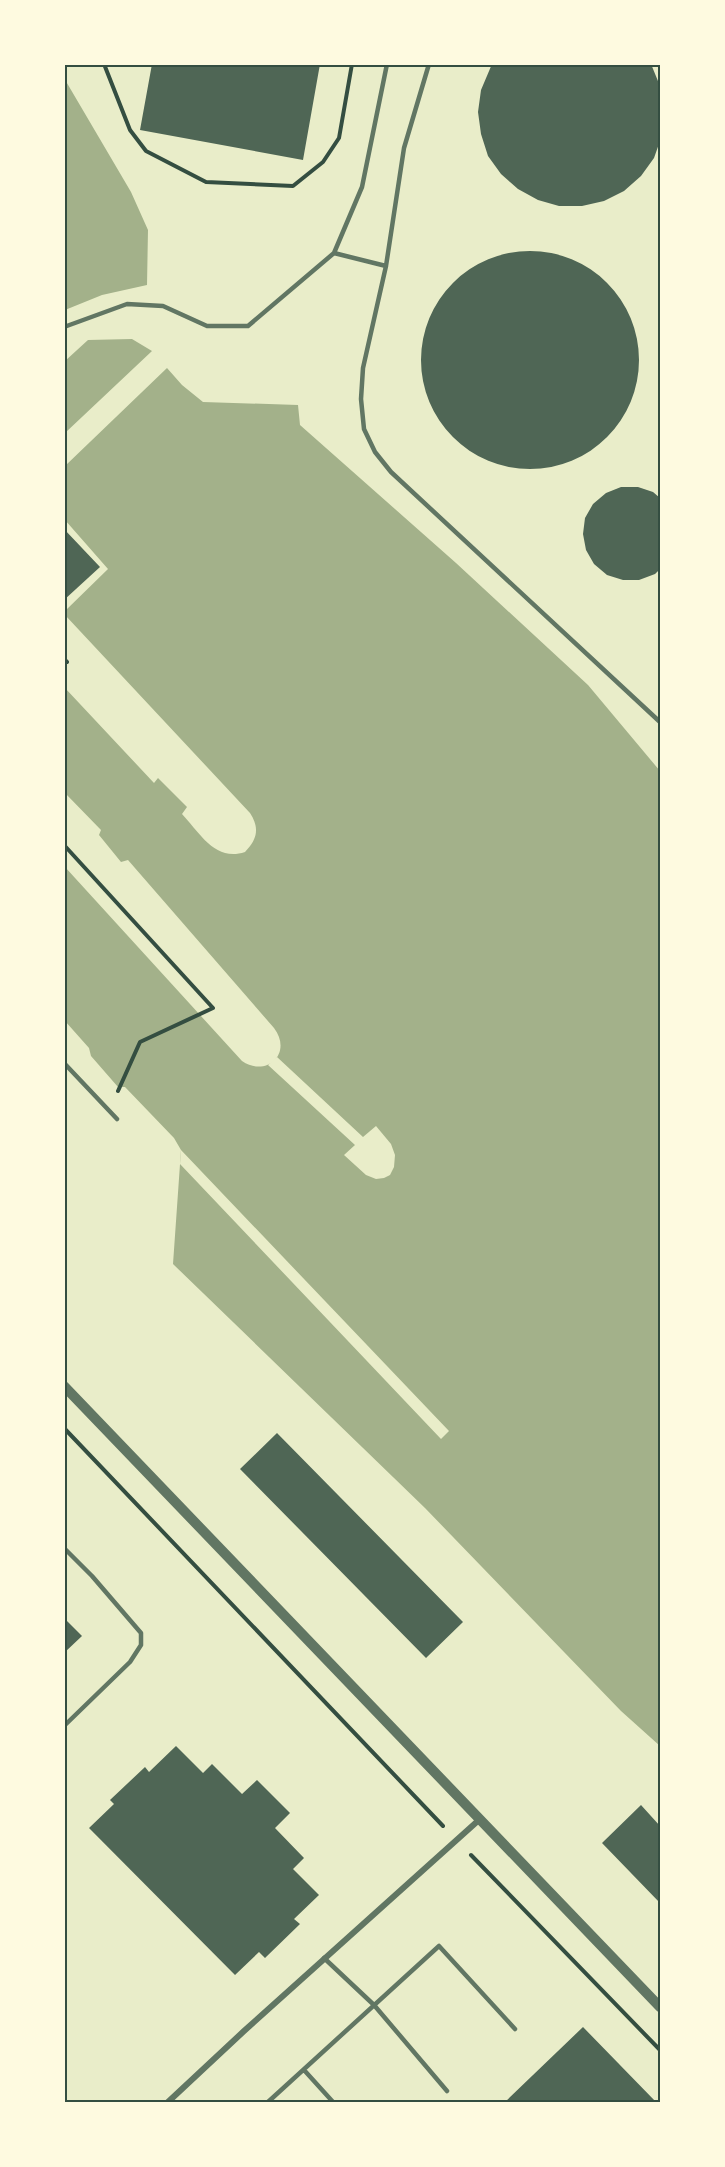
<svg xmlns="http://www.w3.org/2000/svg" width="725" height="2167" font-family="'PT Sans Narrow',sans-serif">
  <style>
    .water { fill: #a3b18a }
    .pier { fill: #e9edc9 }
    .building { fill: #4f6655 }
    .lines { fill: none; stroke-linecap: round; stroke-linejoin: round }
    .path { stroke: #344e41; stroke-width: 4 }
    .service { stroke: #617663; stroke-width: 4.5 }
    .minor { stroke: #617663; stroke-width: 6 }
    .tertiary { stroke: #617663; stroke-width: 10 }
    .neatline { fill: none; stroke: #344e41; stroke-width: 2 }
  </style>
  <rect width="100%" height="100%" fill="#e9edc9"/>
  <path class="water" d="M 64,78 L 131,192 L 148,230 L 147,285 L 102,295 L 65,310 Z
    M 132,339 L 152,351 L 65,433 L 65,361 L 88,340 Z
    M 167,368 L 182,385 L 203,402 L 298,405 L 300,425 L 456,563 L 588,685 L 660,771 L 660,1746 L 621,1711 L 425,1508 L 173,1264 L 181,1150 L 174,1138 L 125,1087 L 118,1087 L 91,1056 L 89,1048 L 65,1021 L 65,867 L 242,1061 C 267,1078 293,1053 274,1028 L 128,860 L 121,862 L 99,835 L 101,830 L 65,793 L 65,688 L 154,783 L 158,778 L 187,807 L 182,814 C 200,833 215,862 245,852 C 257,840 260,828 250,813 L 65,615 L 65,611 L 108,569 L 65,520 L 65,466 Z"/>
  <path class="pier" d="M 277,1057 L 363,1137 L 376,1126 L 391,1144 L 395,1155 L 394,1167 L 390,1175 L 384,1178 L 376,1179 L 366,1175 L 344,1155 L 355,1145 L 268,1065 Z
    M 181,1150 L 449,1431 L 441,1439 L 180,1164 Z"/>
  <path class="building" d="M 152,64 L 320,64 L 303,160 L 140,130 Z
    M 492,64 L 651,64 L 660,86 L 660,141 L 654,158 L 641,176 L 624,191 L 604,201 L 582,206 L 559,206 L 538,200 L 518,189 L 501,174 L 488,156 L 481,134 L 478,112 L 481,90 Z
    M421 360a109 109 0 1 1 218 0a109 109 0 1 1-218 0Z
    M 621,487 L 638,487 L 653,492 L 660,498 L 660,569 L 655,574 L 639,580 L 623,580 L 607,575 L 594,564 L 586,550 L 583,534 L 585,518 L 593,504 L 606,493 Z
    M 64,529 L 100,567 L 64,600 Z
    M 277,1433 L 463,1622 L 426,1658 L 240,1469 Z
    M 64,1618 L 82,1636 L 64,1653 Z
    M 176,1746 L 203,1773 L 212,1764 L 242,1794 L 257,1780 L 290,1813 L 275,1828 L 304,1858 L 293,1869 L 319,1895 L 294,1919 L 300,1924 L 265,1958 L 259,1952 L 235,1975 L 89,1828 L 114,1804 L 110,1800 L 145,1767 L 149,1772 Z
    M 641,1805 L 660,1826 L 660,1903 L 602,1843 Z
    M 583,2027 L 656,2102 L 505,2102 Z"/>
  <g class="lines">
    <path class="path" d="M 104,64 L 130,130 L 146,151 L 206,182 L 293,186 L 323,162 L 339,138 L 352,64
      M 64,659 L 67,662 L 64,662
      M 64,845 L 213,1008 L 140,1042 L 118,1091
      M 64,1428 L 443,1826
      M 471,1855 L 660,2050"/>
    <path class="service" d="M 429,64 L 404,148 L 386,266 L 363,368 L 361,399 L 364,429 L 375,452 L 391,472 L 660,722
      M 334,253 L 386,266
      M 64,327 L 127,304 L 163,306 L 207,326 L 248,326 L 334,253 L 362,187 L 387,64
      M 64,1063 L 117,1119
      M 64,1548 L 92,1576 L 141,1633 L 141,1645 L 130,1662 L 64,1726
      M 324,1958 L 374,2005 L 447,2091
      M 304,2070 L 333,2102
      M 268,2102 L 439,1946 L 515,2029"/>
    <path class="minor" d="M 168,2102 L 244,2031 L 480,1819"/>
    <path class="tertiary" d="M 64,1386 L 660,2007"/>
  </g>
  <rect width="725" height="2167" fill="none" stroke="#fefae0" stroke-width="132"/>
  <rect x="66" y="66" width="593" height="2035" class="neatline"/>
</svg>
